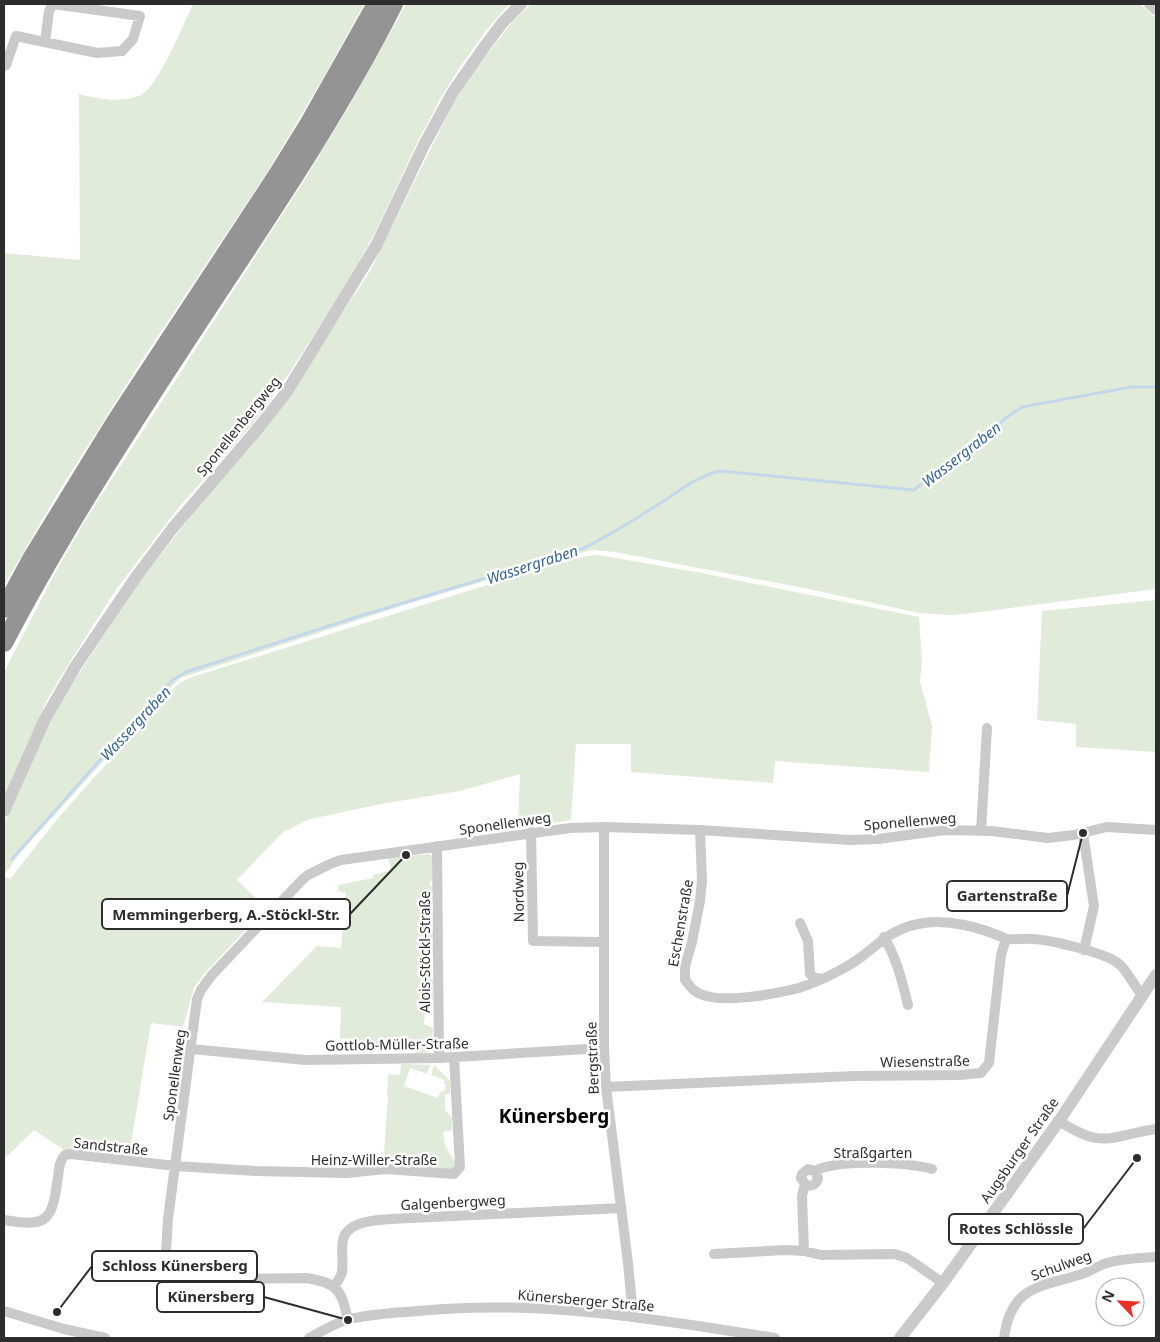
<svg xmlns="http://www.w3.org/2000/svg" width="1160" height="1342" font-family="'Noto Sans',sans-serif">
  <style>
    .green { fill: #e1ebd9 }
    .lines { fill: none; stroke-linecap: round; stroke-linejoin: round }
    .stream { stroke: #c4d8ec; stroke-width: 3 }
    .minor { stroke: #cacaca; stroke-width: 10 }
    .tertiary { stroke: #cacaca; stroke-width: 12 }
    .motorway { stroke: #949494; stroke-width: 18 }
    .labels { text-anchor: middle; dominant-baseline: central; stroke-width: 5; stroke-linejoin: round; paint-order: stroke }
    .street-label { font-size: 14px; fill: #2d2d2d; stroke: #fff }
    .water-label { font-size: 15px; font-style: italic; fill: #386592; stroke: #fff }
    .district-label { font-size: 19px; font-weight: bold; fill: #000; stroke: #fff }
    .leader { fill: none; stroke: #2d2d2d; stroke-width: 2 }
    .callout-dot { fill: #2d2d2d; stroke: #fff; stroke-width: 2 }
    .callout { fill: #fff; stroke: #2d2d2d; stroke-width: 2 }
    .callout-label { font-size: 15px; text-anchor: middle; font-weight: bold; fill: #2d2d2d }
  </style>
  <rect width="100%" height="100%" fill="#fff"/>
  <path class="green" d="M 193,4 L 364,4 L 325,75 L 267,173 L 146,354 L 59,491 L 4,586 L 4,253 L 80,260 L 79,94 C 100,99 118,103 139,96 C 157,90 184,23 193,4 Z
    M 406,4 L 509,4 L 486,31 L 460,67 L 439,101 L 417,143 L 376,231 L 350,279 L 288,375 L 252,425 L 180,506 L 153,541 L 115,591 L 68,665 L 47,700 L 4,801 L 4,672 L 55,573 L 83,524 L 300,187 L 349,106 Z
    M 531,4 L 1140,4 L 1156,18 L 1156,589 L 972,613 L 950,615 L 919,613 L 804,588 L 615,552 L 593,550 L 579,553 L 404,605 L 181,678 L 168,690 L 21,852 L 4,875 L 4,824 L 50,722 L 68,690 L 140,581 L 207,496 L 339,318 L 370,271 L 450,110 L 468,79 L 512,22 Z
    M 598,555 L 696,572 L 919,617 L 922,661 L 920,681 L 932,726 L 929,772 L 775,761 L 773,783 L 631,772 L 631,744 L 576,744 L 571,820 L 518,828 L 520,774 L 460,791 L 381,804 L 310,819 L 283,832 L 237,880 L 266,908 L 204,974 L 194,988 L 183,1027 L 151,1023 L 129,1156 L 66,1151 L 34,1130 L 4,1159 L 4,876 L 10,879 L 59,817 L 173,689 L 181,682 L 192,677 L 554,564 L 587,556 Z
    M 1156,600 L 1156,752 L 1076,747 L 1076,724 L 1037,720 L 1042,611 Z
    M 429,854 L 433,857 L 433,881 L 430,881 L 430,886 L 433,886 L 432,905 L 426,905 L 425,926 L 433,929 L 433,954 L 425,954 L 424,976 L 433,979 L 433,1001 L 426,1001 L 424,1024 L 433,1028 L 431,1052 L 416,1054 L 415,1047 L 362,1049 L 363,1040 L 340,1038 L 341,1007 L 262,1002 L 317,946 L 341,948 L 346,893 L 338,891 L 338,885 L 373,878 L 373,875 L 391,870 L 388,858 Z
    M 401,1064 L 430,1065 L 427,1074 L 410,1068 L 404,1086 L 438,1098 L 441,1091 L 444,1092 L 446,1085 L 444,1084 L 445,1080 L 431,1075 L 434,1065 L 450,1081 L 450,1093 L 445,1095 L 445,1110 L 452,1117 L 452,1130 L 443,1132 L 445,1145 L 456,1164 L 451,1172 L 409,1168 L 408,1159 L 389,1156 L 388,1167 L 383,1167 L 388,1097 L 387,1095 L 388,1074 L 400,1075 Z"/>
  <g class="lines">
    <path class="stream" d="M 12,859 L 164,688 L 174,679 L 186,672 L 363,615 L 582,549 C 609,536 634,520 659,504 C 678,492 697,476 720,471 L 914,490 L 937,471 L 976,443 L 1007,417 L 1022,407 L 1131,387 L 1156,387"/>
    <path class="minor" d="M 4,66 L 6,65 L 16,36 L 97,53 L 122,51 L 133,39 L 140,16 L 53,4 L 49,11 L 45,42
      M 604,827 L 604,1048 L 606,1087 L 628,1263 L 633,1316
      M 700,830 L 702,880 L 700,901 L 692,942 L 685,966 L 685,980 C 688,983 691,989 695,991 C 715,1006 775,994 799,988 C 814,983 830,976 844,968 C 872,954 883,931 918,924 C 946,918 981,927 1006,939
      M 981,831 L 987,728
      M 531,832 L 533,941 L 604,942
      M 1083,833 L 1094,906 L 1084,950
      M 437,846 L 439,1058
      M 800,923 L 808,941 L 810,974 L 814,977 L 822,979
      M 884,937 C 897,959 902,981 908,1005
      M 192,1049 L 305,1060 L 439,1058 L 604,1048
      M 606,1087 L 854,1076 L 960,1075 L 981,1073 L 989,1063 L 1001,955 L 1006,939 C 1015,940 1024,938 1033,939 C 1051,940 1107,953 1119,964 C 1127,970 1134,986 1142,995
      M 1059,1121 C 1104,1150 1109,1136 1156,1129
      M 815,1171 C 837,1159 907,1162 932,1169
      M 4,1220 C 50,1228 52,1219 58,1177 C 59,1169 59,1161 65,1155 L 71,1154 L 175,1166 L 256,1171 L 347,1173 L 386,1169 L 454,1174 L 460,1167 L 454,1057
      M 804,1251 L 802,1196 L 805,1184 L 801,1178 L 802,1174 L 808,1169 L 815,1171 L 818,1179 C 816,1185 811,1187 805,1184
      M 714,1254 L 786,1250 L 804,1251 L 821,1255 L 895,1254 L 907,1258 L 943,1283
      M 334,1286 C 337,1282 341,1277 342,1272 C 345,1254 334,1233 359,1224 C 369,1220 381,1220 391,1219 L 621,1208
      M 4,1311 L 64,1329 L 105,1338
      M 348,1320 C 341,1289 338,1283 306,1278 L 174,1280 L 169,1277 L 165,1267 L 168,1219 L 197,999 L 201,990 L 211,976 L 302,880 L 308,875 L 330,864 L 341,860 L 570,828 L 604,827 L 700,830 L 849,840 L 878,839 L 945,830 L 991,831 L 1048,838 L 1074,835 L 1107,827 L 1156,830
      M 309,1338 C 321,1332 333,1324 346,1320 C 369,1314 395,1313 418,1311 C 538,1299 657,1319 775,1338
      M 1004,1338 C 1011,1287 1038,1287 1079,1275 C 1089,1272 1097,1266 1107,1263 C 1123,1258 1140,1258 1156,1257"/>
    <path class="tertiary" d="M 1150,4 L 1156,9
      M 4,811 L 45,719 L 75,667 L 136,577 L 172,529 L 255,432 L 286,393 L 376,246 L 424,145 L 453,92 L 485,46 L 503,22 L 521,4
      M 900,1338 L 943,1283 L 1059,1121 L 1156,975"/>
    <path class="motorway" d="M 4,609 L 31,559 L 115,422 L 277,175 L 309,123 L 376,4
      M 4,643 C 59,538 123,438 188,339 C 260,229 335,121 394,4"/>
  </g>
  <g class="labels">
    <g class="street-label">
      <text transform="translate(238 426) rotate(-51)">Sponellenbergweg</text>
      <text transform="translate(910 821) rotate(-5)">Sponellenweg</text>
      <text transform="translate(505 823) rotate(-8)">Sponellenweg</text>
      <text transform="translate(518 892) rotate(-91)">Nordweg</text>
      <text transform="translate(680 923) rotate(-80)">Eschenstraße</text>
      <text transform="translate(424 952) rotate(-90)">Alois-Stöckl-Straße</text>
      <text transform="translate(397 1044) rotate(-1)">Gottlob-Müller-Straße</text>
      <text transform="translate(592 1058) rotate(-92)">Bergstraße</text>
      <text transform="translate(925 1061) rotate(-1)">Wiesenstraße</text>
      <text transform="translate(174 1075) rotate(-82)">Sponellenweg</text>
      <text transform="translate(111 1146) rotate(6)">Sandstraße</text>
      <text transform="translate(1019 1150) rotate(-55)">Augsburger Straße</text>
      <text x="873" y="1152">Straßgarten</text>
      <text x="374" y="1159">Heinz-Willer-Straße</text>
      <text transform="translate(453 1202) rotate(-3)">Galgenbergweg</text>
      <text transform="translate(1061 1265) rotate(-20)">Schulweg</text>
      <text transform="translate(586 1300) rotate(5)">Künersberger Straße</text>
    </g>
    <g class="water-label">
      <text transform="translate(961 454) rotate(-38)">Wassergraben</text>
      <text transform="translate(532 564) rotate(-18)">Wassergraben</text>
      <text transform="translate(135 723) rotate(-47)">Wassergraben</text>
    </g>
    <g class="district-label">
      <text x="554" y="1116">Künersberg</text>
    </g>
  </g>
  <path class="leader" d="M1083 833L1067 896M406 855L350 914M1137 1158L1083 1229M57 1312L92 1266M348 1320L264 1297"/>
  <g class="callout-dot">
    <circle cx="1083" cy="833" r="5"/>
    <circle cx="406" cy="855" r="5"/>
    <circle cx="1137" cy="1158" r="5"/>
    <circle cx="57" cy="1312" r="5"/>
    <circle cx="348" cy="1320" r="5"/>
  </g>
  <g class="callout">
    <rect x="947" y="881" width="120" height="30" rx="5"/>
    <rect x="102" y="899" width="248" height="30" rx="5"/>
    <rect x="949" y="1214" width="134" height="30" rx="5"/>
    <rect x="92" y="1251" width="165" height="30" rx="5"/>
    <rect x="157" y="1282" width="107" height="30" rx="5"/>
  </g>
  <g class="callout-label">
    <text x="1007" y="901">Gartenstraße</text>
    <text x="226" y="920">Memmingerberg, A.-Stöckl-Str.</text>
    <text x="1016" y="1234">Rotes Schlössle</text>
    <text x="175" y="1271">Schloss Künersberg</text>
    <text x="211" y="1302">Künersberg</text>
  </g>
  <rect width="1160" height="1342" fill="none" stroke="#2d2d2d" stroke-width="10"/>
  <g transform="translate(1120 1302) rotate(295)"><circle r="24" fill="#ffffff" stroke="#ababab"/>
  <path d="M0-4L9 19L0 12L-9 19Z" fill="#ec2d26"/>
  <text y="-8" font-size="14" font-weight="bold" text-anchor="middle" fill="#2d2d2d">N</text>
  </g>
</svg>
